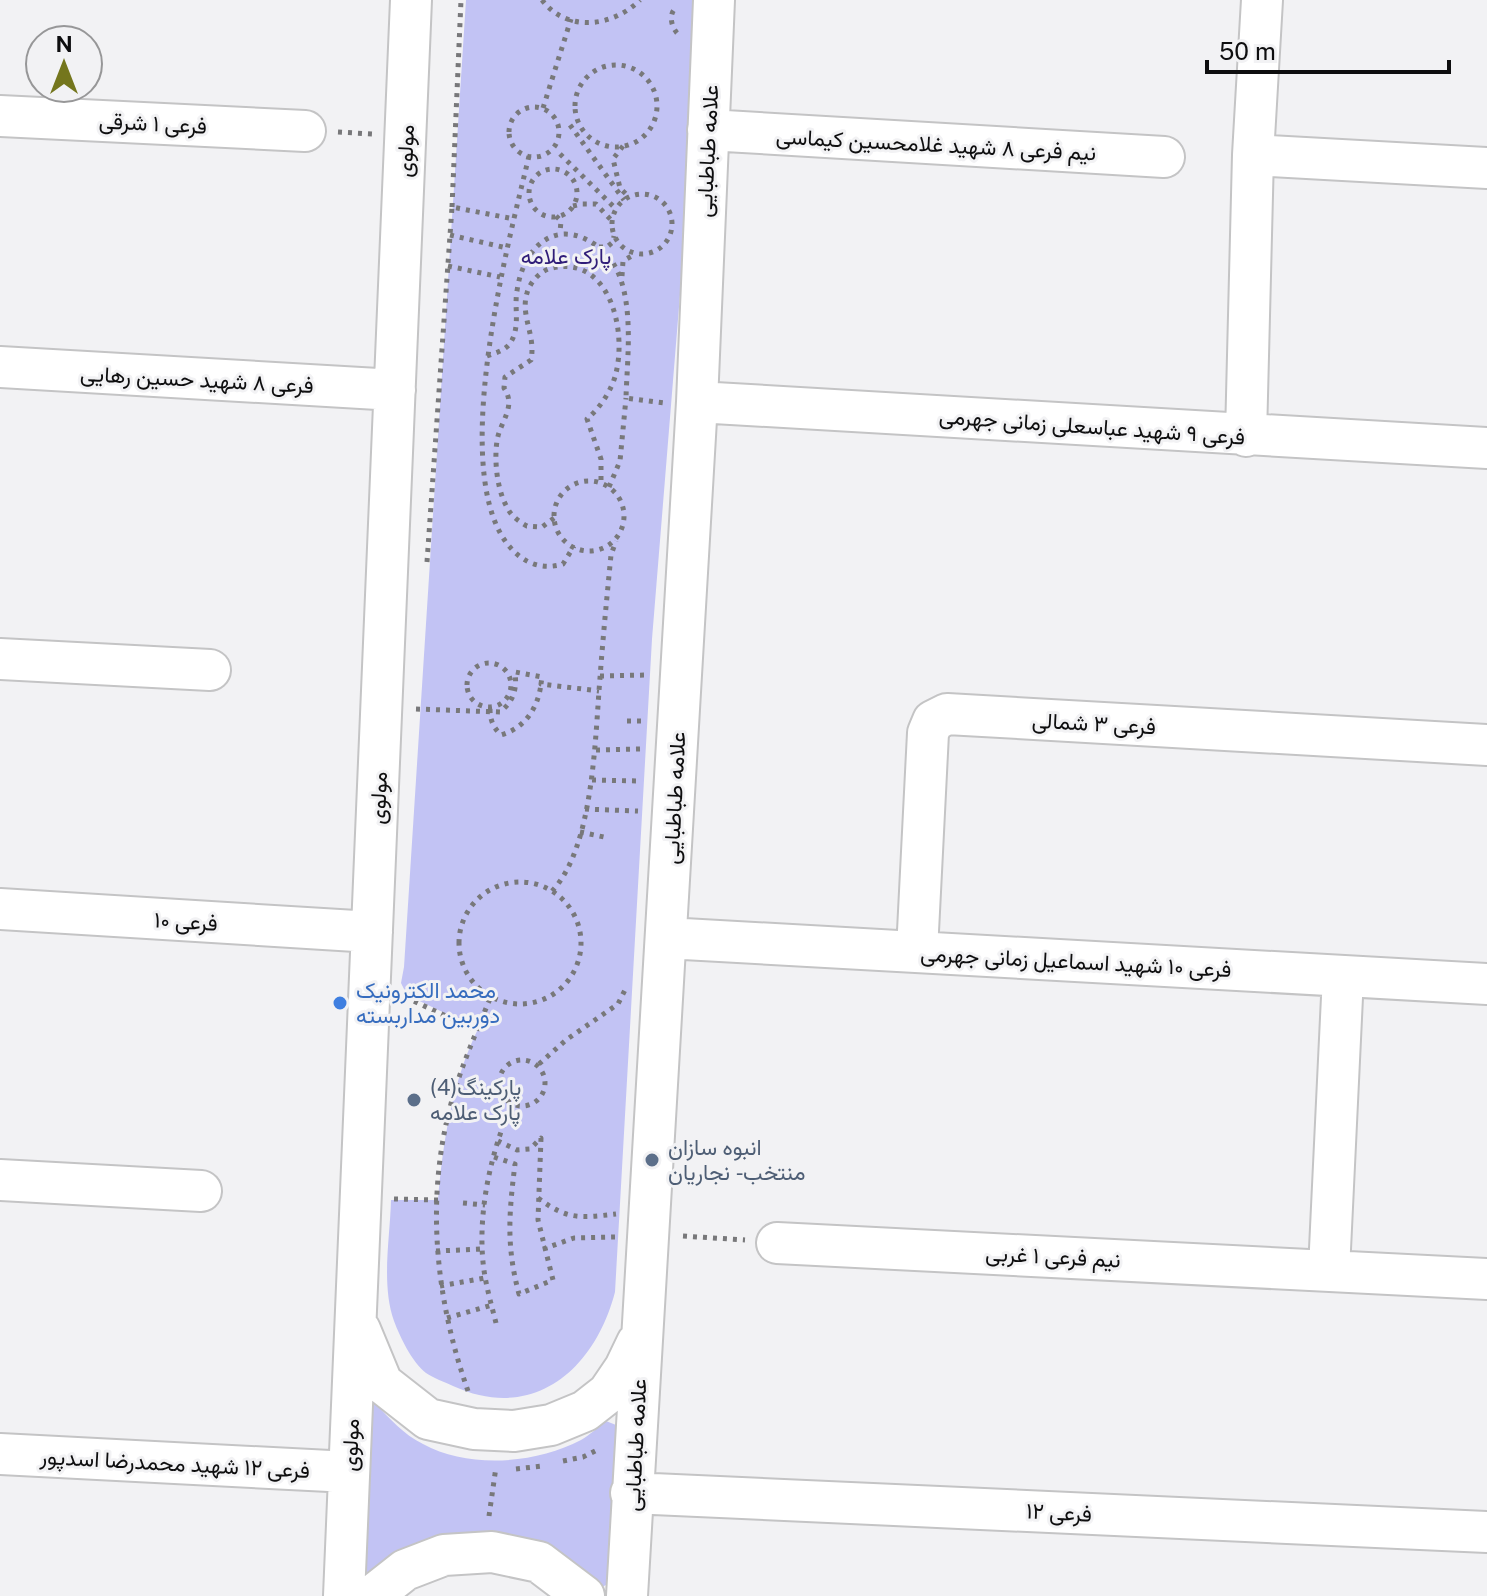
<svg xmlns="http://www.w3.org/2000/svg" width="1487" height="1596" font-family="'Public Sans',Vazirmatn,sans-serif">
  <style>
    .green { fill: #c2c3f4 }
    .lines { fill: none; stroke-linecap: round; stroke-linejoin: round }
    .minor-casing { stroke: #c4c4c5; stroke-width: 44 }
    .path { stroke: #78787a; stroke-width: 5; stroke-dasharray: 4 6; stroke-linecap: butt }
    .minor { stroke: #fff; stroke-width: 40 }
    .shop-dot { fill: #3f7fe0; stroke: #f2f2f4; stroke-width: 3 }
    .service-dot { fill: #5c6f8a; stroke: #f2f2f4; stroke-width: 3 }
    .labels { text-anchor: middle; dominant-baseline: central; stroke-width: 6; stroke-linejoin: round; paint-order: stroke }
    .street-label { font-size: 22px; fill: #0e0e0f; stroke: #f2f2f4 }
    .park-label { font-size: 22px; fill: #301d79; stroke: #f2f2f4 }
    .shop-label { font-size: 22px; fill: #366cbe; stroke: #f2f2f4; text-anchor: start }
    .service-label { font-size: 22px; fill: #4e5e75; stroke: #f2f2f4; text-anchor: start }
  </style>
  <rect width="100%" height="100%" fill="#f2f2f4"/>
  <path class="green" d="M 466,0 L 693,0 L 682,270 L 652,639 L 615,1292 C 595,1369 534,1423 453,1386 C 445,1382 433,1378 426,1373 C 412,1362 400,1337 394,1321 C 381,1284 390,1239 391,1200 L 438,1200 C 443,1142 452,1082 478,1029 L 407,995 L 401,983 L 404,967 Z
    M 375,1403 C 390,1419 403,1434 423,1444 C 469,1469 535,1464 581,1440 C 590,1435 598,1427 606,1421 L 616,1425 L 608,1584 L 600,1588 L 574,1568 L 365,1577 L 356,1574 L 367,1408 Z"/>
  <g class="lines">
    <g class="minor-casing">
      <path id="minor" d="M 0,116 L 305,131
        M 708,130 L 1164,157
        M 1253,155 L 1487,168
        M 0,367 L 395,390
        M 697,402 L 1487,448
        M 1246,436 L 1253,155 L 1262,0
        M 0,659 L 210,670
        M 0,909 L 372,932
        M 666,938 L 1487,984
        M 917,951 L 928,733 L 933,721 L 947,714 L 1487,745
        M 0,1180 L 201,1191
        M 777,1243 L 1487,1279
        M 1329,1270 L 1343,976
        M 360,1330 L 382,1383 L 428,1419 L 474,1429 L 514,1431 L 551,1425 L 585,1411 L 608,1393 L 625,1368 L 637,1343
        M 0,1454 L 349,1472
        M 631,1493 L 1487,1532
        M 344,1596 L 411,0
        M 372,1596 L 405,1570 L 444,1555 L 492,1552 L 539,1562 L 584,1596
        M 627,1596 L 697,402 L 714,0"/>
    </g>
    <path class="path" d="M 542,0 C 567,33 613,27 640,0
      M 677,33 C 671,26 668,13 677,7
      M575 106a41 41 0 1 1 82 0a41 41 0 1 1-82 0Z
      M509 132a25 25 0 1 1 50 0a25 25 0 1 1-50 0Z
      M 543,108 L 571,19
      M 570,125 L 624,200
      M 338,132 L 372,134
      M 623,146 L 613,159 L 620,188 L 629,197
      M 560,154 L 616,209
      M 529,156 C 509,240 441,492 518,555 C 531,566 547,569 563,564 L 574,546
      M529 193a24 24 0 1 1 48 0a24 24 0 1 1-48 0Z
      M612 224a30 30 0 1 1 60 0a30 30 0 1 1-60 0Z
      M 573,206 L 582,204 L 596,204 L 612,221
      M 452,207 L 461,0
      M 556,216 L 561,221 L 560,232
      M 450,235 L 507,248
      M 599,247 L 607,247 L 613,242 L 614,236
      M 448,266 L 500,277
      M 622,276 L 623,261 L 635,254
      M 487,356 C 498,352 507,350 512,340 C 520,324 514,307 517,291 C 523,247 556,216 597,246 C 639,275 627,354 626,398 L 664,403
      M554 516a35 35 0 1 1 70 0a35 35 0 1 1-70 0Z
      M 609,487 L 620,461 L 626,398
      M 554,518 L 542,527 L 527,526 C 520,522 512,517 508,509 C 497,491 494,461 497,441 C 500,421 517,407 504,388 L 505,377 L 531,360 C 536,335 520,316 527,293 C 530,282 541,270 552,268 C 609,255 627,329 616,373 C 612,390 600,408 587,419 L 601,459 L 601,482
      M 427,562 L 452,207 L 514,219
      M467 685a22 22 0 1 1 44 0a22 22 0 1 1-44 0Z
      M 600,676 L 646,675
      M 416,709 L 500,712 C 514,701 517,689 515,672 L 542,677 L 541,684 L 599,691
      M 490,709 C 490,720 493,727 501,735 C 525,728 538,708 541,684
      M 627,721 L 643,721
      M 596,750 L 641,749
      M 592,780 L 640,781
      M 585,809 L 638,811
      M 580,832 L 604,837
      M459 943a61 61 0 1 1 122 0a61 61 0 1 1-122 0Z
      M 552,891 C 594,847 595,737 600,678 C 603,637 607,596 611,555 L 616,541
      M 405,997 L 476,1030
      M499 1083a23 23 0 1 1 46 0a23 23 0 1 1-46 0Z
      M 539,1064 L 566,1040 L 618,1004 L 625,990
      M 494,1157 L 515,1164 C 509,1213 506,1246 519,1294 L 553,1280 L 538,1220 L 541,1138 L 530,1149 L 517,1150 L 498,1141
      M 538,1198 C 567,1220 580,1218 616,1214
      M 394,1199 L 438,1200
      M 463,1203 L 485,1205
      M 683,1236 L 745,1240
      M 543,1249 L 574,1238 L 615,1237
      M 436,1251 L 482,1249
      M 440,1286 L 485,1278
      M 447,1318 L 492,1305
      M 496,1323 C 491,1303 485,1283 483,1262 C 478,1210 491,1151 512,1104
      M 468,1391 C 435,1297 425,1197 452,1100 C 462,1064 477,1031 491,996
      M 563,1461 L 583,1457 L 599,1449
      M 516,1469 L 542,1466
      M 489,1516 L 496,1467"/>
    <use href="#minor" class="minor"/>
  </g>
  <circle class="shop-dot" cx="340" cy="1003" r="8"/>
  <g class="service-dot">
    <circle cx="414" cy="1100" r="8"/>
    <circle cx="652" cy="1160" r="8"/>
  </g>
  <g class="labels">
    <g class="street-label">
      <text transform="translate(153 123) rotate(3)">فرعی ۱ شرقی</text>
      <text transform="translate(936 144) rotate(3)">نیم فرعی ۸ شهید غلامحسین کیماسی</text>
      <text transform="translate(405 151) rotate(-88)">مولوی</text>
      <text transform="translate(707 151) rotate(-87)">علامه طباطبایی</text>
      <text transform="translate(197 379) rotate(3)">فرعی ۸ شهید حسین رهایی</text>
      <text transform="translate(1092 426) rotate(4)">فرعی ۹ شهید عباسعلی زمانی جهرمی</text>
      <text transform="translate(1094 723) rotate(3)">فرعی ۳ شمالی</text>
      <text transform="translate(378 798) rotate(-88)">مولوی</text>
      <text transform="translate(674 798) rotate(-87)">علامه طباطبایی</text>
      <text transform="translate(186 921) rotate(3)">فرعی ۱۰</text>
      <text transform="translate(1076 961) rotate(3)">فرعی ۱۰ شهید اسماعیل زمانی جهرمی</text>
      <text transform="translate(1053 1256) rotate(3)">نیم فرعی ۱ غربی</text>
      <text transform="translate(350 1445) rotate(-88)">مولوی</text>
      <text transform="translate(635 1445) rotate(-87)">علامه طباطبایی</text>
      <text transform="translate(175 1463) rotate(3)">فرعی ۱۲ شهید محمدرضا اسدپور</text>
      <text transform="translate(1059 1512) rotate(3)">فرعی ۱۲</text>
    </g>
    <g class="park-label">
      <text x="566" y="256">پارک علامه</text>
    </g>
    <g class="shop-label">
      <text x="356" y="990">محمد الکترونیک<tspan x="356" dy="25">دوربین مداربسته</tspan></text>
    </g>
    <g class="service-label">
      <text x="430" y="1087">پارکینگ(4)<tspan x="430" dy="25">پارک علامه</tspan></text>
      <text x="668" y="1147">انبوه سازان<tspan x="668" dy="25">منتخب - نجاریان</tspan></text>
    </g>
  </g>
  <g transform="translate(64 64)"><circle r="38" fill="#f2f2f4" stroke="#979798" stroke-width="2"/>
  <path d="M0-6L14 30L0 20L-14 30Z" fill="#74761d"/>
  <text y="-12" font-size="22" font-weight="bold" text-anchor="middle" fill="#0e0e0f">N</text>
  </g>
  <path d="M1207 60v12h242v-12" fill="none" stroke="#0e0e0f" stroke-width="4"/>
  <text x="1219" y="60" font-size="24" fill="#0e0e0f" stroke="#f2f2f4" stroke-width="6" paint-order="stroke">50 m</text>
</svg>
